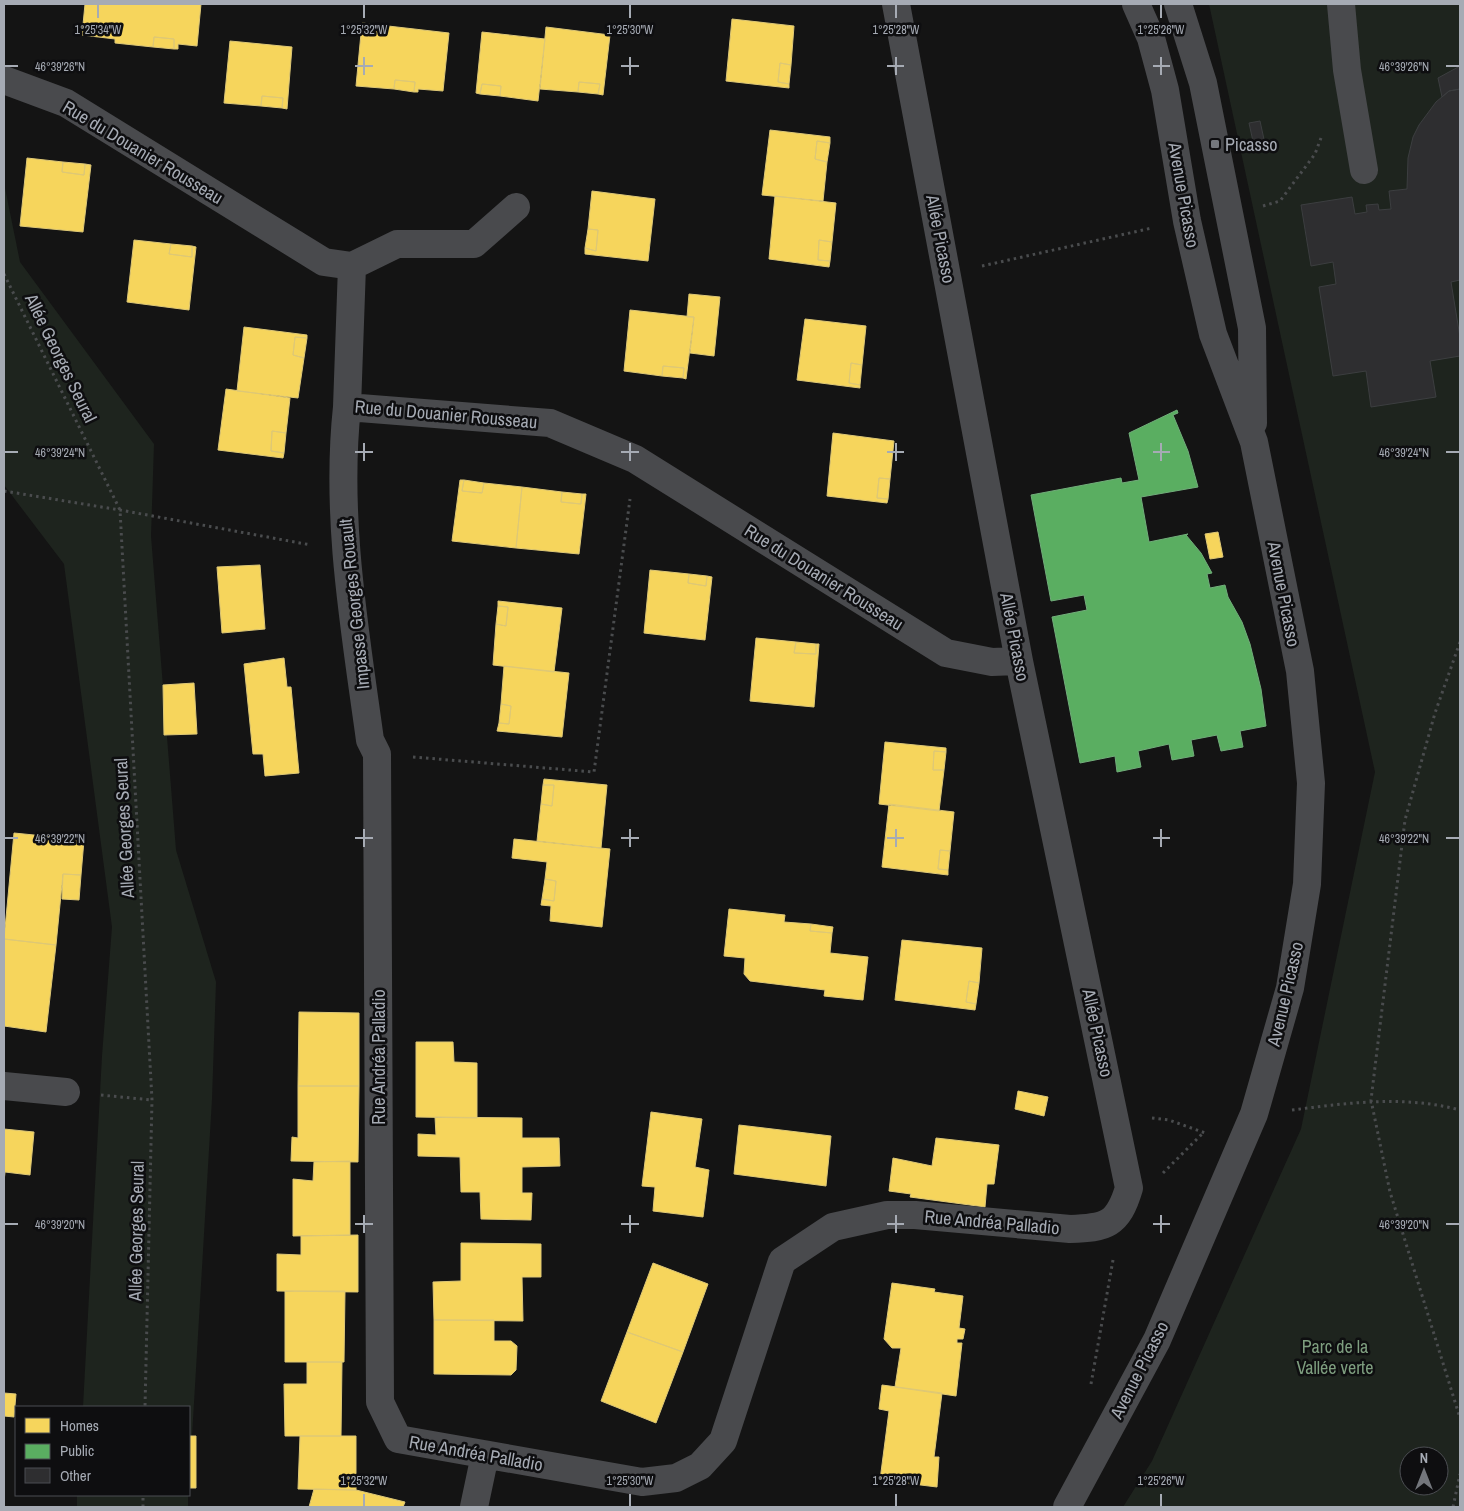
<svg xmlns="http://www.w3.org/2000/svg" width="1464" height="1511" font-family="'Archivo Narrow',sans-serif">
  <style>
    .green { fill: #1e241e; fill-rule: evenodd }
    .homes { fill: #f6d55c; stroke: #dec876 }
    .public { fill: #5aae61; stroke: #71ad7a }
    .building { fill: #2e2e30; stroke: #3c3e40 }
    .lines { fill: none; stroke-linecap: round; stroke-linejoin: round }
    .path { stroke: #4a4c4e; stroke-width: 3; stroke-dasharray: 2.5 4; stroke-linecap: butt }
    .minor { stroke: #494a4d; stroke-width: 28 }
    .ticks { fill: none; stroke: #a6abb4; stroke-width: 2 }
    .poi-dot { fill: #73767c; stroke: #0e0e10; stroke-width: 2 }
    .labels { text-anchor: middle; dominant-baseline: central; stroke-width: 5; stroke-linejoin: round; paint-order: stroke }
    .poi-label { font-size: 18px; fill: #a6abb4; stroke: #0e0e10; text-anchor: start }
    .street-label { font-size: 18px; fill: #a6abb4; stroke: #0e0e10 }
    .park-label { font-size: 18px; fill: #7e9e7f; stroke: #0e0e10 }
    .ticks-label { font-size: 12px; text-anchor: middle; fill: #a6abb4; stroke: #0e0e10; stroke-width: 5; stroke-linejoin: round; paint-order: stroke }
  </style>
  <rect width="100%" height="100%" fill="#141414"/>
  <path class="green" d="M 1209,4 L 1460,4 L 1460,1507 L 1123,1507 L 1152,1461 L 1301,1129 L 1375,772 ZM 1409,1456 L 1439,1456 L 1439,1486 L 1409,1486 Z
    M 4,183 L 20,262 L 154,444 L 151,536 L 176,850 L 216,982 L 212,1099 L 189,1487 L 189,1407 L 83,1407 L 102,1056 L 112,927 L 64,564 L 4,485 Z
    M 77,1495 L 188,1495 L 188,1507 L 77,1507 Z"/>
  <path class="homes" d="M 85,4 L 201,4 L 197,46 L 178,44 L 178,49 L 174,49 L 174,39 L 154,37 L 153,47 L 115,43 L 115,39 L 82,35 Z
    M 732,19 L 794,26 L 791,65 L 780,63 L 778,82 L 789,84 L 789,88 L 726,81 Z
    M 362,23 L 449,33 L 443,91 L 418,89 L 418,92 L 414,92 L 415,82 L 395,80 L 394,89 L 356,86 Z
    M 546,27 L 610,35 L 603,95 L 598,94 L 600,84 L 579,82 L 578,92 L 540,89 Z
    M 482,32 L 545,39 L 538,101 L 500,96 L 501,86 L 482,84 L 480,94 L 476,93 Z
    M 154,37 L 174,39 L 174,49 L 153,47 Z
    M 230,41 L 292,47 L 287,109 L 282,108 L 283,98 L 262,96 L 261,106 L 224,103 Z
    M 780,63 L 791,65 L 789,84 L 778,82 Z
    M 395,80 L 415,82 L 414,92 L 394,89 Z
    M 579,82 L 600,84 L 598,94 L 578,92 Z
    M 482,84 L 501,86 L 500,96 L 480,94 Z
    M 262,96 L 283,98 L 282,108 L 261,106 Z
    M 770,130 L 830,137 L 830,143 L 817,141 L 815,159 L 827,162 L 823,201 L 762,195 Z
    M 817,141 L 830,143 L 827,162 L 815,159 Z
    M 27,158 L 63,162 L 62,172 L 84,175 L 85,164 L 91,165 L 83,232 L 20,226 Z
    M 63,162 L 85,164 L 84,175 L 62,172 Z
    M 592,191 L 655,199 L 648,261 L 585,254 L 585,248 L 596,251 L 598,230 L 588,229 Z
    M 775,196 L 836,203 L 832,242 L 819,240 L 818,260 L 830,261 L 829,267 L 769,259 Z
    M 588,229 L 598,230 L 596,251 L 585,248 Z
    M 134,240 L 171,244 L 169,254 L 192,257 L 192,246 L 196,247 L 189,310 L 127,302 Z
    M 819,240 L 832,242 L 830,261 L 818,260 Z
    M 171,244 L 192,246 L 192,257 L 169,254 Z
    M 689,294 L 720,297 L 714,356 L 690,353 L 694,317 L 687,317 Z
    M 630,310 L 694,317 L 686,379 L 683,378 L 684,368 L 663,366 L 662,376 L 624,371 Z
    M 805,319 L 866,326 L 862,365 L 851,363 L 849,383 L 860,385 L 860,388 L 797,380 Z
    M 244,327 L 307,335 L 307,338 L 295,337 L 293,355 L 304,358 L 298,398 L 237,391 Z
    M 295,337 L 307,338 L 304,358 L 293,355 Z
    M 851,363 L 862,365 L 860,385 L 849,383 Z
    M 663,366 L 684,368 L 683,378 L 662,376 Z
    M 226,389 L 290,398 L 286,433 L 272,431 L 271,451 L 284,453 L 283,458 L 218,450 Z
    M 272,431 L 286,433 L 284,453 L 271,451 Z
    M 833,433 L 894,441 L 890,479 L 879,478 L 877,498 L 888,499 L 887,503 L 827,496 Z
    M 879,478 L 890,479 L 888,499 L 877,498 Z
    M 460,480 L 464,480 L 462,491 L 482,493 L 484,483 L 522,487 L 516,548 L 452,541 Z
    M 464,480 L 484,483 L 482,493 L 462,491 Z
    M 522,487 L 562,492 L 561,502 L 581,504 L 582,494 L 586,494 L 579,554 L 516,548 Z
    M 562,492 L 582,494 L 581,504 L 561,502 Z
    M 1218,532 L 1223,557 L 1210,559 L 1205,534 Z
    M 260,565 L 265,629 L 222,633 L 217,567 Z
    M 650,570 L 689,574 L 688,583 L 706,586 L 707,576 L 712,577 L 705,640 L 644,633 Z
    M 689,574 L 707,576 L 706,586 L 688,583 Z
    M 498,601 L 562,608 L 554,672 L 493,665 L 496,624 L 506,626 L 508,607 L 498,606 Z
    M 498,606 L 508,607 L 506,626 L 496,624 Z
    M 756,638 L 796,642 L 794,653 L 816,654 L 816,644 L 819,644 L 814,707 L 750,701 Z
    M 796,642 L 816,644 L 816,654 L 794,653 Z
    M 284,658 L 287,687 L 291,687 L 299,773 L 265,776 L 263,754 L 253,754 L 244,664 Z
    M 504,666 L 569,673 L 562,737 L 497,731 L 499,723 L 509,724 L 511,706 L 501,704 Z
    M 194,683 L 197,734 L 164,735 L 163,685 Z
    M 501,704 L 511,706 L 509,724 L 499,723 Z
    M 885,742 L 946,748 L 946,752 L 934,751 L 933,770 L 944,770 L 939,811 L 879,804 Z
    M 934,751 L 946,752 L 944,770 L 933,770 Z
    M 544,779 L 607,785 L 601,848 L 537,841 L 541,804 L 552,806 L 554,785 L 543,785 Z
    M 543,785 L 554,785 L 552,806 L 541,804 Z
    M 889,804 L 954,812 L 950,851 L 940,850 L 938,869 L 948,870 L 948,875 L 882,867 Z
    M 14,833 L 84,840 L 81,875 L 63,874 L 56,945 L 4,939 Z
    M 514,839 L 610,849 L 602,927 L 550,921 L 551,906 L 541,905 L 542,899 L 554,901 L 556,881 L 545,879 L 547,862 L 512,858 Z
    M 940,850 L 950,851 L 948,870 L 938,869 Z
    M 63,874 L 81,875 L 79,900 L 62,899 Z
    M 545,879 L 556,881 L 554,901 L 542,899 Z
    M 729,909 L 785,915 L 784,922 L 811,924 L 810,931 L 832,933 L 830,953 L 868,957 L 863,1000 L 824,996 L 825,990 L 750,981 L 744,974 L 745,958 L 724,956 Z
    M 811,924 L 833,927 L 832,933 L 810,931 Z
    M 4,939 L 56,945 L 46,1032 L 4,1026 Z
    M 902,940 L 982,948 L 979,983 L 969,981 L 966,1002 L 976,1004 L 975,1010 L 895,1000 Z
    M 969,981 L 979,983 L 976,1004 L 966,1002 Z
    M 299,1012 L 359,1013 L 359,1086 L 298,1086 Z
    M 416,1042 L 453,1042 L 454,1062 L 477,1063 L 477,1118 L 416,1117 Z
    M 298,1086 L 359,1086 L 358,1162 L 291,1161 L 292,1137 L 298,1138 Z
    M 1018,1091 L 1048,1097 L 1044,1116 L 1015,1109 Z
    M 651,1112 L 702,1119 L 695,1167 L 709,1170 L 703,1217 L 653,1211 L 655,1187 L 642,1186 Z
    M 435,1117 L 522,1118 L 522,1138 L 559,1138 L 560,1166 L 522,1167 L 522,1193 L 532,1193 L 531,1220 L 481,1219 L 480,1192 L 461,1192 L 460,1157 L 418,1156 L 418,1134 L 436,1135 Z
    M 739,1125 L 831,1136 L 826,1186 L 734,1174 Z
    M 4,1129 L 34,1132 L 30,1175 L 5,1172 L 4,1182 Z
    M 936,1138 L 999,1145 L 994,1184 L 987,1184 L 985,1207 L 910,1197 L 911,1194 L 889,1191 L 893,1158 L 932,1166 Z
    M 350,1161 L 350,1235 L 293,1236 L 293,1179 L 313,1181 L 314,1162 Z
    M 358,1235 L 358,1292 L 277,1291 L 277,1254 L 301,1255 L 301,1236 Z
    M 461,1243 L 541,1244 L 541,1277 L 522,1277 L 523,1321 L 434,1320 L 433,1282 L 461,1281 Z
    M 653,1263 L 708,1284 L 683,1352 L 627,1332 Z
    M 892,1283 L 935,1289 L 934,1292 L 963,1296 L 959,1328 L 965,1329 L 963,1339 L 957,1339 L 957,1343 L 962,1343 L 956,1396 L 895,1387 L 901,1348 L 892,1348 L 884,1339 Z
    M 285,1291 L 345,1291 L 344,1362 L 285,1362 Z
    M 434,1320 L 494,1320 L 494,1341 L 511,1341 L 517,1346 L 516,1370 L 511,1375 L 434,1374 Z
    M 627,1332 L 683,1352 L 656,1423 L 601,1401 Z
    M 307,1362 L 342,1362 L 341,1436 L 285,1436 L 284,1384 L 307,1384 Z
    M 882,1385 L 942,1393 L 934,1457 L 939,1457 L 937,1487 L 880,1480 L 889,1411 L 879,1409 Z
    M 4,1393 L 16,1394 L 14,1417 L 4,1416 Z
    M 189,1436 L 196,1436 L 196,1488 L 189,1488 Z
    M 300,1436 L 356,1436 L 356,1490 L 298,1489 Z
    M 314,1489 L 356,1490 L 405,1502 L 403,1507 L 309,1507 Z"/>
  <path class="public" d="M 1177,410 L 1178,413 L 1173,415 L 1188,451 L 1198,487 L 1141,497 L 1149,542 L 1188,534 L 1186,535 L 1201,553 L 1212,573 L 1207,574 L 1210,588 L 1225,585 L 1228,597 L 1242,622 L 1250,644 L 1261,689 L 1266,726 L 1240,731 L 1243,747 L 1221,751 L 1217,735 L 1191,740 L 1194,756 L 1172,760 L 1169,744 L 1138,751 L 1141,767 L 1117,772 L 1115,756 L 1080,763 L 1052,617 L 1087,610 L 1084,595 L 1051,601 L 1031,495 L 1121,478 L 1122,483 L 1139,480 L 1129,433 Z"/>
  <path class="building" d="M 1460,66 L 1460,89 L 1449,91 L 1442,97 L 1438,78 Z
    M 1460,89 L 1460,280 L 1451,282 L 1460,337 L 1460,356 L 1430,361 L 1436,397 L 1371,407 L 1366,371 L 1333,376 L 1319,287 L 1336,284 L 1333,262 L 1311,266 L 1301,205 L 1352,197 L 1355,214 L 1367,212 L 1366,205 L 1378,204 L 1379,210 L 1391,209 L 1389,191 L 1407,189 L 1408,158 L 1413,137 L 1419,125 L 1436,102 L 1449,91 Z
    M 1260,121 L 1265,144 L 1254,146 L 1249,123 Z"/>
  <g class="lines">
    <path class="path" d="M 1263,206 L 1280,201 L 1315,154 L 1321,138
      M 982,266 L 1152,228
      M 4,274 L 120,510 L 152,1100 L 145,1407
      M 4,491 L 120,510 L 311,545
      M 1460,642 L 1435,713 L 1405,820 L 1371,1100 L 1390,1192 L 1460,1418
      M 413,757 L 594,772 L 630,499
      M 101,1095 L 152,1100
      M 1292,1110 C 1348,1103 1404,1095 1460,1110
      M 1152,1118 L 1169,1120 L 1208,1134
      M 1163,1173 L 1204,1132
      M 1091,1384 L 1113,1260
      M 143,1507 L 143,1495
      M 1453,1507 L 1460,1474"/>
    <path class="minor" d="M 1178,4 L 1203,83 L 1252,328 L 1253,423
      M 1341,4 L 1347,70 L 1364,170
      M 4,80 L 66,103 L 324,262 L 352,266 L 347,407 L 550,423 L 635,459 L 946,653 L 992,662 L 1019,661
      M 352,266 L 397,244 L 474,244 L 516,207
      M 347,407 C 335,518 355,630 370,740 L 377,754 L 380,1402 L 398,1439 L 642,1482 L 676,1478 L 700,1466 L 723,1441 L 782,1261 L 833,1227 L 887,1215 L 915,1215 L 1070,1229 C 1106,1228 1118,1225 1129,1188 L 1019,661 L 896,4
      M 4,1086 L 66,1092
      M 474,1507 L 485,1455
      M 1067,1507 L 1157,1340 L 1254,1114 L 1290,988 L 1307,884 L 1311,783 L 1300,671 L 1254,442 L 1213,334 L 1187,221 L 1165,90 L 1151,38 L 1136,4"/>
  </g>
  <path class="ticks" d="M 98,5 L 98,18M 364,5 L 364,18M 630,5 L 630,18M 896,5 L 896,18M 1161,5 L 1161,18M 364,57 L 364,75M 630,57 L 630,75M 896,57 L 896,75M 1161,57 L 1161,75M 5,66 L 18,66M 355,66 L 373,66M 621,66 L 639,66M 887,66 L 904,66M 1153,66 L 1170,66M 1446,66 L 1459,66M 364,443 L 364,461M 630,443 L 630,461M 896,443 L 896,461M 1161,443 L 1161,461M 5,452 L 18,452M 355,452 L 373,452M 621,452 L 639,452M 887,452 L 904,452M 1153,452 L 1170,452M 1446,452 L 1459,452M 364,829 L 364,847M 630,829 L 630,847M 896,829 L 896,847M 1161,829 L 1161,847M 5,838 L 18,838M 355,838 L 373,838M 621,838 L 639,838M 887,838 L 904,838M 1153,838 L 1170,838M 1446,838 L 1459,838M 364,1215 L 364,1233M 630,1215 L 630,1233M 896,1215 L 896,1233M 1161,1215 L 1161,1233M 5,1224 L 18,1224M 355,1224 L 373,1224M 621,1224 L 639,1224M 887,1224 L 904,1224M 1153,1224 L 1170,1224M 1446,1224 L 1459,1224M 364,1494 L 364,1506M 630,1494 L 630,1506M 896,1494 L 896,1506M 1161,1494 L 1161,1506"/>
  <rect class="poi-dot" x="1210" y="139" width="10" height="10" rx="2.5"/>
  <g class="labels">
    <g class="poi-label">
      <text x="1225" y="144">Picasso</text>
    </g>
    <g class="street-label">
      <text transform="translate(143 152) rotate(31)">Rue du Douanier Rousseau</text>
      <text transform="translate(1184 195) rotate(80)">Avenue Picasso</text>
      <text transform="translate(941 239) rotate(79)">Allée Picasso</text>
      <text transform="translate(61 358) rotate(64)">Allée Georges Seural</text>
      <text transform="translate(446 414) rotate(5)">Rue du Douanier Rousseau</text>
      <text transform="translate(824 577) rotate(32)">Rue du Douanier Rousseau</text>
      <text transform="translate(1284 594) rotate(79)">Avenue Picasso</text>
      <text transform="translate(354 604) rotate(-96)">Impasse Georges Rouault</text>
      <text transform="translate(1015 637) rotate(79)">Allée Picasso</text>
      <text transform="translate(124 828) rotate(-93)">Allée Georges Seural</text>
      <text transform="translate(1285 994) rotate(-77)">Avenue Picasso</text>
      <text transform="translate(1098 1033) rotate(78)">Allée Picasso</text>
      <text transform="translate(378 1057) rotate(-90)">Rue Andréa Palladio</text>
      <text transform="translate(992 1222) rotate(5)">Rue Andréa Palladio</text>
      <text transform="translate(136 1231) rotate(-89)">Allée Georges Seural</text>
      <text transform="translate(1139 1370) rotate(-63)">Avenue Picasso</text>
      <text transform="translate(476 1453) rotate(10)">Rue Andréa Palladio</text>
    </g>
    <g class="park-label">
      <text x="1335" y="1346">Parc de la<tspan x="1335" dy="21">Vallée verte</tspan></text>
    </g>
  </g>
  <g class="ticks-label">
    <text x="98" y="34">1°25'34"W</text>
    <text x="364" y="34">1°25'32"W</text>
    <text x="630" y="34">1°25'30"W</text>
    <text x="896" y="34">1°25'28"W</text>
    <text x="1161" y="34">1°25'26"W</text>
    <text x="60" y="71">46°39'26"N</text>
    <text x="1404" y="71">46°39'26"N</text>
    <text x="60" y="457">46°39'24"N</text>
    <text x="1404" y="457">46°39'24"N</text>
    <text x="60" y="843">46°39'22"N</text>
    <text x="1404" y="843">46°39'22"N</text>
    <text x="60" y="1229">46°39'20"N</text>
    <text x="1404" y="1229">46°39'20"N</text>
    <text x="364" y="1485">1°25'32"W</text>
    <text x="630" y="1485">1°25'30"W</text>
    <text x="896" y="1485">1°25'28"W</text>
    <text x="1161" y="1485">1°25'26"W</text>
  </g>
  <rect width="1464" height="1511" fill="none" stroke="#a6abb4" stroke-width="10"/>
  <rect x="15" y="1406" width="175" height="90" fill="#0e0e10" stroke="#4b4d52"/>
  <rect x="25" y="1418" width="25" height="15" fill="#f6d55c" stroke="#4b4d52"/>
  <text x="60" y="1431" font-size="15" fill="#a6abb4">Homes</text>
  <rect x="25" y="1444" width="25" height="15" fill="#5aae61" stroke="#4b4d52"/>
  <text x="60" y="1456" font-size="15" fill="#a6abb4">Public</text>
  <rect x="25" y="1468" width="25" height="15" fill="#2e2e30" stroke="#4b4d52"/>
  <text x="60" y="1481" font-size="15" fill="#a6abb4">Other</text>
  <g transform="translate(1424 1471)"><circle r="24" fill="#0e0e10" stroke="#4b4d52"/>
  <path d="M0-4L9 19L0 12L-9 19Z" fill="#73767c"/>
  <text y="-8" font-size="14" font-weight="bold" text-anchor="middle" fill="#a6abb4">N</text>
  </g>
</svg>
